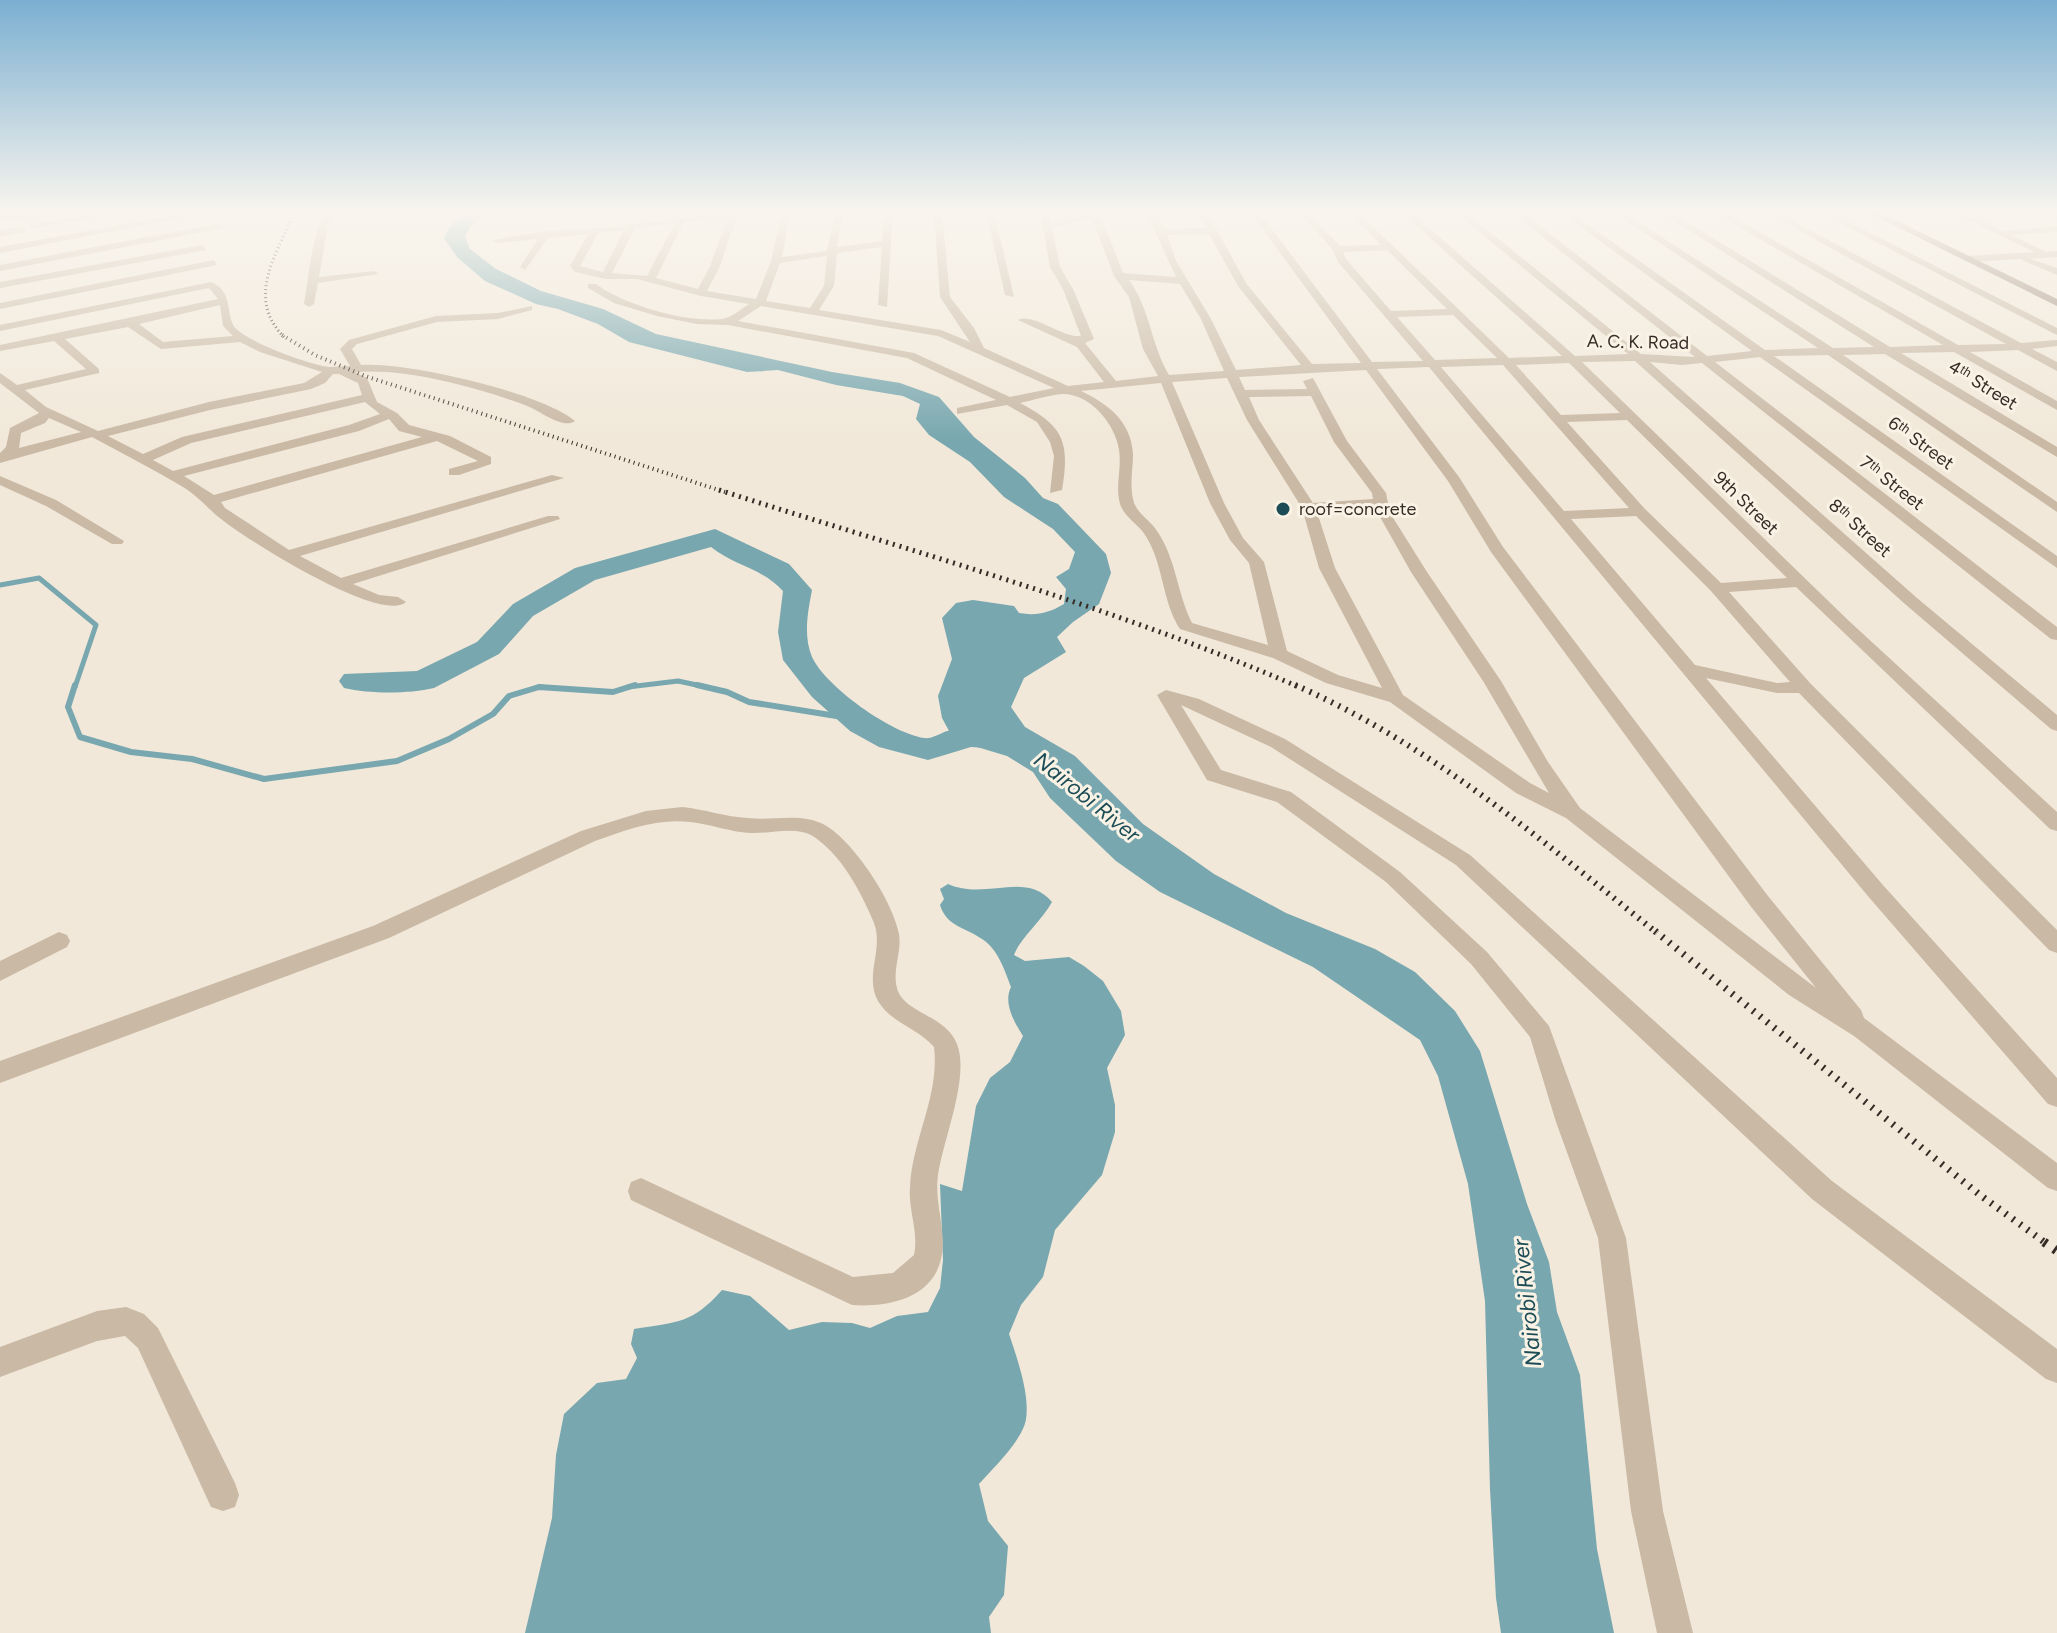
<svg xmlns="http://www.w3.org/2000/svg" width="2057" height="1633" font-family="Figtree,sans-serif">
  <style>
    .water { fill: #78a7af }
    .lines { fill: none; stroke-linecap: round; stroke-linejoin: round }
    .stream-far1 { stroke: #78a7af; stroke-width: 5 }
    .stream { stroke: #78a7af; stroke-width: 6 }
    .river { fill: #78a7af; fill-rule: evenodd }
    .minor { fill: #c9b9a5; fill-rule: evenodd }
    .tertiary { fill: #c9b9a5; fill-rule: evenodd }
    .secondary { fill: #9d8876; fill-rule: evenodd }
    .rail-far5 { stroke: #352c26; stroke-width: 3; stroke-dasharray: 1 3; stroke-linecap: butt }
    .rail-far4 { stroke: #352c26; stroke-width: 4; stroke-dasharray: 1 4; stroke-linecap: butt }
    .rail-far3 { stroke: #352c26; stroke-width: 5; stroke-dasharray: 2 5; stroke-linecap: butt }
    .rail-far2 { stroke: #352c26; stroke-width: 6; stroke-dasharray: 2 6; stroke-linecap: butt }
    .rail-far1 { stroke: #352c26; stroke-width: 7; stroke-dasharray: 2 7; stroke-linecap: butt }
    .rail { stroke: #352c26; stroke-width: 9; stroke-dasharray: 3 9; stroke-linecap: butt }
    .poi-dot { fill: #1c4d57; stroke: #f9f2e5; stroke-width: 3 }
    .labels { text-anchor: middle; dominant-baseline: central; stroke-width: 6; stroke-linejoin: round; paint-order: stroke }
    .far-street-label { font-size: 18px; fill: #352c26; stroke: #f9f2e5 }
    .far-poi-label { font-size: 18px; fill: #352c26; stroke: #f9f2e5; text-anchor: start }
    .water-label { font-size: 22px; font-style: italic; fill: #1c4d57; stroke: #f9f2e5 }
  </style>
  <rect width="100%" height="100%" fill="#f1e8d9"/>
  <path class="water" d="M 494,212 C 479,215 471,223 465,237 L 470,249 L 496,269 L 541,291 L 603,309 L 656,334 L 832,372 L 900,383 L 939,397 L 974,437 L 1025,478 L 1043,498 L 1058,504 L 1106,554 L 1111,573 L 1099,604 L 1073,622 L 1057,637 L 1066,652 L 1024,678 L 1011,707 L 1025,727 L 1075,756 L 1143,824 L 1214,874 L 1286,913 L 1375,949 L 1415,972 L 1455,1011 L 1480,1051 L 1527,1204 L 1549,1262 L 1557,1312 L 1580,1375 L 1597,1549 L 1614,1633 L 1501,1633 L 1496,1598 L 1490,1489 L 1485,1301 L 1468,1184 L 1438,1076 L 1420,1040 L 1313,967 L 1160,892 L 1116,861 L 1073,820 L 1050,798 L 1033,772 L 1007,756 L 954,740 L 942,718 L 938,696 L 952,659 L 942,618 L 956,603 L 973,600 L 1014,606 L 1019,613 C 1036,616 1049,613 1064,604 L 1066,589 L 1056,577 L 1069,569 L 1075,552 L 1053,529 L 1004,497 L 970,462 L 929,435 L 916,419 L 920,404 L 903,396 L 836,385 L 778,370 L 747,372 L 629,342 L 598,324 L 558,309 L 536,304 L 485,281 L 457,257 L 444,238 L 452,222 L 475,213 Z
    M 948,884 C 986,901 1025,870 1052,902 C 1042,920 1019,940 1014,955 L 1025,961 L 1069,957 L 1084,966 L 1103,981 L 1121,1011 L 1125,1035 L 1107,1068 L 1115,1105 L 1115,1132 L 1102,1175 L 1055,1230 L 1043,1277 L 1021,1305 L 1009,1334 C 1017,1358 1030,1394 1026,1419 C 1023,1440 992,1469 979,1484 L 988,1521 L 1008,1546 L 1004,1595 L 989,1617 L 991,1633 L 525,1633 L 552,1518 L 556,1455 L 564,1414 L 597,1383 L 626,1379 L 637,1358 L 631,1344 L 634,1329 C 677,1322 692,1324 722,1290 L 750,1296 L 789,1330 L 822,1322 L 852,1323 L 870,1328 L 897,1316 L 928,1312 L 940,1288 L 943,1260 L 940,1184 L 962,1191 L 976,1106 L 990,1078 L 1010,1062 L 1023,1036 C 1014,1022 1003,1003 1011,987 C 1005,971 998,949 982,939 C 965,927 947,927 940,905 L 944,899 L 940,889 Z"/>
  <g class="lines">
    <path class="stream-far1" d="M 0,585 L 39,578 L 96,625 L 75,687
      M 538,687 L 543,687
      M 628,687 L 678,681 L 706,687"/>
    <path class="stream" d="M 75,685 L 68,707 L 80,737 L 131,752 L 192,759 L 264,779 L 397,761 L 449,739 L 493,714 L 509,696 L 539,687 L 613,692 L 635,685
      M 697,685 L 727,692 L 749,702 L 855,719"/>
    <path class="river" d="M 715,529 L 789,564 L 812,590 C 808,611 803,636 812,657 C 826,687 891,733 924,738 C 932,739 939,734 947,731 C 970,724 989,724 1013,730 L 1018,738 L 1013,746 L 1001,749 L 971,747 L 928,760 L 879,747 L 850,731 L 812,697 L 783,660 L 778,632 L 783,591 C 762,568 735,566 711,547 L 595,580 L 533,616 L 499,654 L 434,688 C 408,694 370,694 344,688 L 339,681 L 344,674 L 417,671 L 477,642 L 513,604 L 575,568 Z"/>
    <path class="minor" d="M 48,212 L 51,217 L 0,221 L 0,215 Z
      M 102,212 L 126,212 L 34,228 L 29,225 Z
      M 191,212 L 211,212 L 0,253 L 0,247 Z
      M 325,212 L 334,212 L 328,225 L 319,277 L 374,271 L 379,274 L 318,283 L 314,304 L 309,307 L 304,304 C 309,275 311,239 325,212 Z
      M 733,212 L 737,215 L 720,266 L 707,291 L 756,299 L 771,261 L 782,212 L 790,212 L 782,257 L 827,251 L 835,212 L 843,212 L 837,247 L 882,241 L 885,212 L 893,212 L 887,307 L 878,305 L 882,247 L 837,253 L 834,286 L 819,310 L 941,330 L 970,342 L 940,297 L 934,212 L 942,212 L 950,297 L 974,328 L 984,348 L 1068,386 L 1104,382 L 1077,347 L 1018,320 C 1032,312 1062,338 1081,336 L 1063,289 L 1050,267 L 1040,212 L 1048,212 L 1051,223 L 1099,212 L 1123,273 L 1176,277 L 1146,212 L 1155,212 L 1165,229 L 1207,228 L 1198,212 L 1207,212 L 1246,283 L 1312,364 L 1361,363 L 1250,212 L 1259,212 L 1372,362 L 1423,361 L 1338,262 L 1333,250 L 1299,212 L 1308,212 L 1340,246 L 1381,245 L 1349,212 L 1358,212 L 1509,358 L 1562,356 L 1401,212 L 1411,212 L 1575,356 L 1628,354 L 1455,212 L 1465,212 L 1641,354 L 1695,357 L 1521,220 L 1521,216 L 1527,216 L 1707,356 L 1752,351 L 1560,212 L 1570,212 L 1765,350 L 1818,348 L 1613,212 L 1623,212 L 1833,348 L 1874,347 L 1660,212 L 1671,212 L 1890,347 L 1943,345 L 1713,212 L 1724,212 L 1958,345 L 2006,344 L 1765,212 L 1776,212 L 2021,343 L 2057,340 L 2057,346 L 2032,349 L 2057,362 L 2057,371 L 2018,350 L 1970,352 L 2057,401 L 2057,410 L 1954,352 L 1901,353 L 2057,447 L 2057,457 L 1885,354 L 1843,355 L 2057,502 L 2057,512 L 1828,355 L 1774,356 L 2057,556 L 2057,568 L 1760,357 L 1715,362 L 2057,627 L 2057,640 L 2051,639 L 1702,363 L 1682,365 L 1650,362 L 1917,598 L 2057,715 L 2057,731 L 2051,729 L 1905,604 L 1635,361 L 1582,362 L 1849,621 L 2057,812 L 2057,831 L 2050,829 L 1796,587 L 1729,592 L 1810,683 L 2057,930 L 2057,953 L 2049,950 L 1799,693 L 1777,693 L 1706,678 L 1882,884 L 2057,1078 L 2057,1107 L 2048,1104 L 1867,895 L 1429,367 L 1377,369 L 1459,477 L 1503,547 L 1768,896 L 1861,1010 L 1864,1018 L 2057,1163 L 2057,1191 L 2048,1188 L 1854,1036 L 1789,995 L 1566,818 L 1516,793 L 1390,702 L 1326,683 L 1273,658 L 1180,629 C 1161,600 1164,561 1143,532 C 1136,523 1124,516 1120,504 C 1115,486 1122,468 1119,450 C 1116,425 1090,393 1062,394 C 1049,395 1034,400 1020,403 C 1064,426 1070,442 1062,490 L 1050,493 L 1054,456 L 1050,442 L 1037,422 L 1007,405 L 957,414 L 957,408 L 996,400 L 907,358 L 728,325 L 697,324 L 657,316 L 614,303 L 588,288 L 588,284 L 596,284 C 624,305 686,323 722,319 C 731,318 741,309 749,304 L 701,296 L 637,279 L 606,279 L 575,272 L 570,266 L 588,234 L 548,238 L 525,270 L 520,267 L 538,239 L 497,243 L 492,240 L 546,231 L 606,228 L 606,232 L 598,233 L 580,266 L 603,272 L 626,226 L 631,223 L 636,226 L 612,273 L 647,276 L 676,221 L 680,218 L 684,221 L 656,278 L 698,289 L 710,266 L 729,215 ZM 1092,218 L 1114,276 L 1129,297 L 1143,349 L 1158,376 L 1116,381 L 1085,343 L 1094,339 L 1073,289 L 1060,267 L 1052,228 ZM 1209,234 L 1238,286 L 1301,365 L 1236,370 L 1211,319 L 1176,261 L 1167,235 ZM 1387,250 L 1447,309 L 1391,311 L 1346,259 L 1343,252 ZM 827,256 L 824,286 L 810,308 L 766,301 L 780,263 ZM 1129,280 L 1180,284 L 1201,319 L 1224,371 L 1169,375 C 1151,345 1150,308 1129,280 ZM 761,306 L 938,336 L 1054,388 L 1010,397 L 914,353 L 738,321 ZM 1453,315 L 1497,358 L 1435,360 L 1397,317 ZM 1569,363 L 1620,413 L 1561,415 L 1516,365 ZM 1503,365 L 1629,508 L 1564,511 L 1441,367 ZM 1366,370 L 1448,481 L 1491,552 L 1752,908 L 1816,988 L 1580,808 L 1548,762 L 1501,681 L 1427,572 L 1390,513 L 1386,493 L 1347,441 L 1313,378 L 1303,381 L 1307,389 L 1245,390 L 1239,377 ZM 1227,378 L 1247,420 L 1302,508 L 1319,568 L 1382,688 L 1338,675 L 1287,651 L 1264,562 L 1243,538 L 1224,503 L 1172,382 ZM 1161,383 L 1210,503 L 1230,540 L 1249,563 L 1268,645 L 1192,623 C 1177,594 1176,558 1157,531 C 1151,521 1138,514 1134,503 C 1129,486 1133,470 1133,454 C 1131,421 1108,404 1081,391 ZM 1311,396 L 1334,442 L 1372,493 L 1373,499 L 1313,503 L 1259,420 L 1249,397 ZM 1627,420 L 1787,578 L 1721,583 L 1645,509 L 1567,422 ZM 1375,508 L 1411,572 L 1483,681 L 1549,793 L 1530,783 L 1403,695 L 1335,568 L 1317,512 ZM 1636,516 L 1711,591 L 1790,682 L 1777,683 L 1695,665 L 1571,519 Z
      M 986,212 L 994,212 L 1014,297 L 1005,295 Z
      M 1818,212 L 1829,212 L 2057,328 L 2057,335 Z
      M 1952,212 L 1964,212 L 2003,231 L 2057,226 L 2057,232 L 2011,235 L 2052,255 L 2044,257 Z
      M 221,223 L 224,228 L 0,271 L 0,265 Z
      M 23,227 L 26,232 L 0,236 L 0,230 Z
      M 203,245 L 206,250 L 0,288 L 0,282 Z
      M 2022,256 L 2057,268 L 2057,275 L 2022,260 Z
      M 214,260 L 217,265 L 0,309 L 0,303 Z
      M 211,282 C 232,291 226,308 233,325 C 241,340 314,367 332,367 C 337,367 344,366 350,366 L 340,349 L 349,340 L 436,316 L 498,313 L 532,306 L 532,310 L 498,319 L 437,322 L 357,344 L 352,349 L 361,365 C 405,361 543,393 575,421 C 563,430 539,410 525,405 C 476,387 407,368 355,372 L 367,378 L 377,402 L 397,413 L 409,425 L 450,436 L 491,457 L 491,464 L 459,475 L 449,475 L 449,469 L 478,461 L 437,441 L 221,502 L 225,508 L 289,550 L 552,475 L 564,478 L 300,556 L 341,578 L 548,516 L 558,516 L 560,519 L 353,584 L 379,595 L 398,597 L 406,602 C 381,625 240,536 216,515 C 205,505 196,495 183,487 C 155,470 123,454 92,437 L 0,463 L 0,453 L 6,447 L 10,428 L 39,413 L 0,383 L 0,373 L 17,385 L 86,369 L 54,341 L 0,351 L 0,345 L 218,299 L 209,288 L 0,331 L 0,325 ZM 220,305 L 223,326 L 233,336 L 163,342 L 139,324 ZM 128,327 L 161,349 L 240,342 L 260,352 L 322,372 L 304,383 L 209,402 L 98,431 L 46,407 L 25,390 L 99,373 L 99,369 L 65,339 ZM 333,374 L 339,374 L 358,383 L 362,395 L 182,437 L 143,454 L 108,436 L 210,410 L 311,389 L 325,383 ZM 365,402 L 380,414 L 349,425 L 173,471 L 153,460 L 191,443 ZM 49,418 L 81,432 L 19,448 L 21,433 L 45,423 ZM 389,419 L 399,431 L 422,437 L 214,495 L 184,476 L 359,431 Z
      M 0,476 L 56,500 L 124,541 L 122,544 L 112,544 L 46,506 L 0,485 Z
      M 1166,690 L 1199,699 L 1285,739 L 1470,855 L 1832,1181 L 2057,1349 L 2057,1383 L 2046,1379 L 1812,1199 L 1456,865 L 1271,747 L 1181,705 L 1221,770 L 1291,792 L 1400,872 L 1487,952 L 1549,1026 L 1626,1238 L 1663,1511 L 1693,1633 L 1657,1633 L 1631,1511 L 1598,1238 L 1556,1122 L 1530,1037 L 1471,964 L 1386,882 L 1277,802 L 1207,780 L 1157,695 Z
      M 682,807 C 704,809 725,817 748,818 C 774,821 801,812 825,825 C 854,842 893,901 899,934 C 902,952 892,970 897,988 C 903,1013 946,1015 957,1044 C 970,1077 943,1140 938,1175 C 933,1209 954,1244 934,1276 C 917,1302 880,1307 852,1305 L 631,1200 L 628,1191 L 631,1182 L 641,1178 L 853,1277 L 893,1273 L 914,1255 C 919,1232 908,1210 910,1187 C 912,1140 940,1095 934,1047 C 918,1028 891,1023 878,1001 C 864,976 884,949 874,923 C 861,892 841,853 811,835 C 794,826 769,834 750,833 C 730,832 710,824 690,822 C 657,818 626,830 595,841 L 389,938 L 0,1083 L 0,1061 L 373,926 L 581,831 L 646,811 Z
      M 59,932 L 67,935 L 70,941 L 67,947 L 0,981 L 0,961 Z
      M 126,1307 L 144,1314 L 158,1328 L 235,1483 L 239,1495 L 235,1507 L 223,1511 L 211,1507 L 138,1348 L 125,1336 L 97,1341 L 0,1377 L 0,1347 L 97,1311 Z"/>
    <path class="tertiary" d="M 729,212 L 758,212 L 607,232 L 602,229 Z
      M 2057,251 L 2057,257 L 1967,262 L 1962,259 L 1967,256 Z"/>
    <path class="secondary" d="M 1867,212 L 1879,212 L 2057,299 L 2057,306 Z"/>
    <path class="rail-far5" d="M 284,337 C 245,297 277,255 294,212"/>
    <path class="rail-far4" d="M 282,335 L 315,355 L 365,376 L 725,492"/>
    <path class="rail-far3" d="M 719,490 C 913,552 1112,606 1299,687"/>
    <path class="rail-far2" d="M 1295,685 C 1430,744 1544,842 1657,933"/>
    <path class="rail-far1" d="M 1655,931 L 1980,1195 L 2047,1244"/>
    <path class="rail" d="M 2044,1242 L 2057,1251"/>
  </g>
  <linearGradient id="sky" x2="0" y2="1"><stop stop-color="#7bafd1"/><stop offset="0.48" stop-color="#f9f5ee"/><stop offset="1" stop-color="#f9f5ee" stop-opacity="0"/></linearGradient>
  <rect width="2057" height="441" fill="url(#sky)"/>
  <circle class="poi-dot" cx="1283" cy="509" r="8"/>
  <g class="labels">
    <g class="far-street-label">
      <text transform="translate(1638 342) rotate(1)">A. C. K. Road</text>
      <text transform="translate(1983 385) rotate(32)">4ᵗʰ Street</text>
      <text transform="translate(1921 443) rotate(36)">6ᵗʰ Street</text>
      <text transform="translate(1892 483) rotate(38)">7ᵗʰ Street</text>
      <text transform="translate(1746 503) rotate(44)">9th Street</text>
      <text transform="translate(1860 528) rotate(42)">8ᵗʰ Street</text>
    </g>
    <g class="far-poi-label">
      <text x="1299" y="509">roof=concrete</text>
    </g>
    <g class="water-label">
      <text transform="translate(1087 797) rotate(39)">Nairobi River</text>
      <text transform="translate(1527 1303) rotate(-96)">Nairobi River</text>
    </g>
  </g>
</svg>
